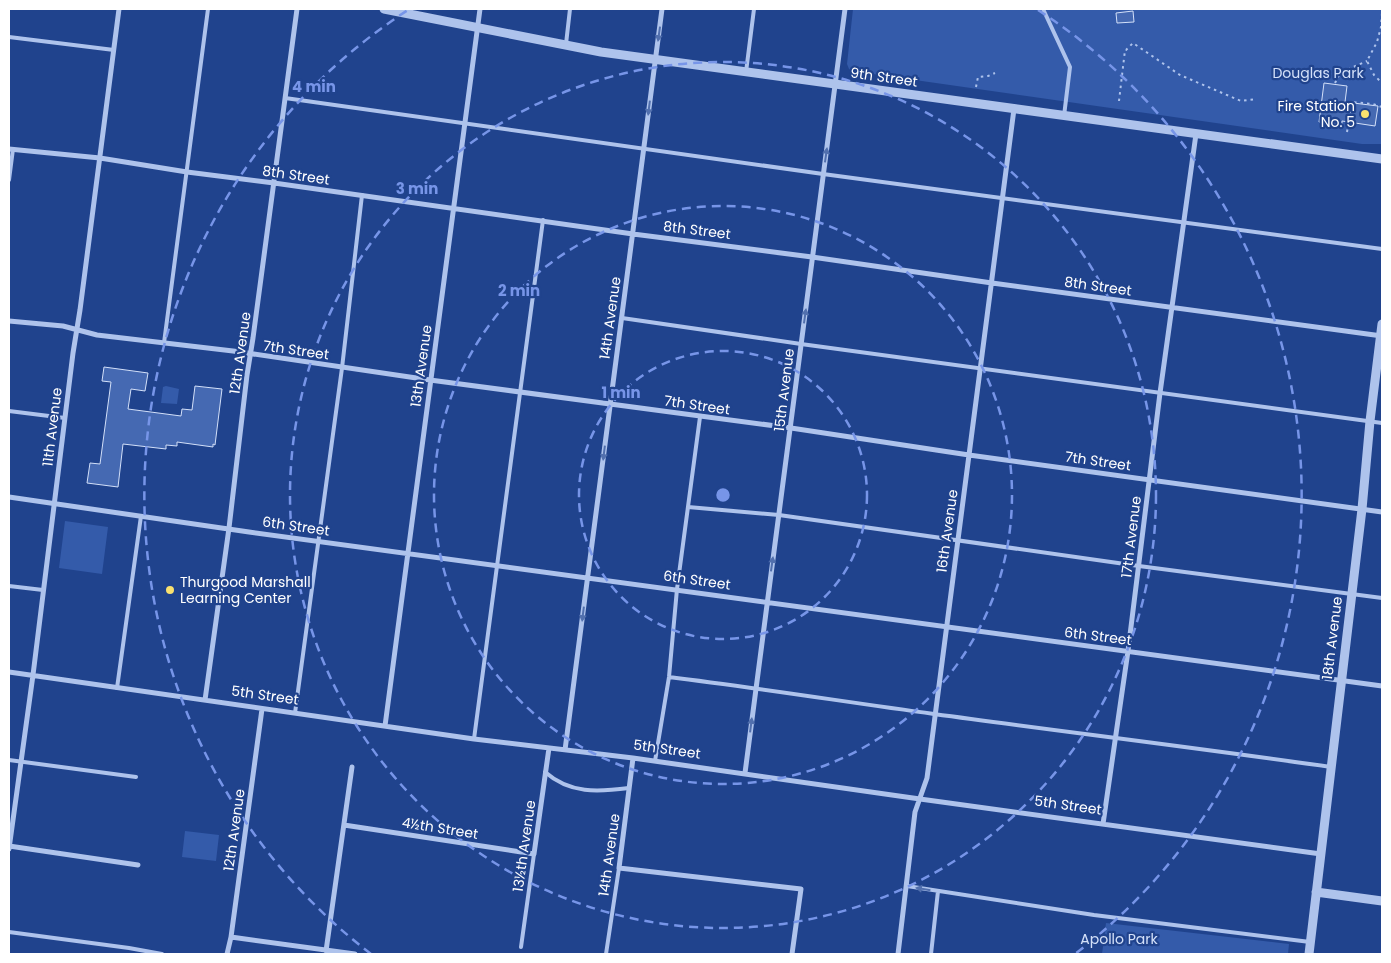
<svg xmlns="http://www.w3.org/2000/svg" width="1391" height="963" font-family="Poppins,sans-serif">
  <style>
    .green { fill: #345baa }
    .building { fill: #4569b2; stroke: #d3e0f9 }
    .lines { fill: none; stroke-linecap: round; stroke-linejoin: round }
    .path { stroke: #aec3ec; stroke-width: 2; stroke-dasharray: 2.5 4; stroke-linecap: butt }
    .service { stroke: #aec3ec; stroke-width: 4 }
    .minor { stroke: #aec3ec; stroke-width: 5 }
    .tertiary { stroke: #aec3ec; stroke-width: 9 }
    .oneway { fill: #5270ae }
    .ring { fill: none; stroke: #7795e8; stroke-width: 2.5; stroke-dasharray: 9 6 }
    .poi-dot { fill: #f9e16f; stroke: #20438d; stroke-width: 2 }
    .labels { text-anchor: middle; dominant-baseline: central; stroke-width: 4.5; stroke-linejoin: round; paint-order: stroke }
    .park-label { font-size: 14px; fill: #d3e0f9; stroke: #20438d }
    .street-label { font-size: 14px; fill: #fff; stroke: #20438d }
    .poi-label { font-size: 14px; fill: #fff; stroke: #20438d; text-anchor: end }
    .centre { fill: #7795e8; stroke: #20438d; stroke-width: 2.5 }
    .ring-label { font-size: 15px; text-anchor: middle; font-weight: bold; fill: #7795e8; stroke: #20438d; stroke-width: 4.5; stroke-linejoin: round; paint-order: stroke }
  </style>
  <rect width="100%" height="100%" fill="#20438d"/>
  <path class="green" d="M 853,9 L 1382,9 L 1382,144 L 1362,144 L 852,71 L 849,69 L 847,64 Z
    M 166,386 L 179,389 L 177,404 L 161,403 L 163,387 Z
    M 65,521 L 108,527 L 102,574 L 59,568 Z
    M 185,831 L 219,835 L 216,861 L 182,857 Z
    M 1106,923 L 1289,944 L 1288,954 L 1102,954 Z"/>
  <path class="building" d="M 1133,11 L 1134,22 L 1117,23 L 1116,13 Z
    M 1324,83 L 1347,86 L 1345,102 L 1378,106 L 1375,126 L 1342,121 L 1342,124 L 1319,122 Z
    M 104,367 L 148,373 L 145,391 L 131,389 L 128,409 L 181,416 L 182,409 L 192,410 L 195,386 L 222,389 L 215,445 L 213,444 L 213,447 L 177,442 L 177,446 L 166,445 L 166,449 L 123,444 L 118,487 L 87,483 L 90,463 L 100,464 L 111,382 L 102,381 Z"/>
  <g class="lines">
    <path class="path" d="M 1382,13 L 1381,27 L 1377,42 L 1367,61 L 1374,75 L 1382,83
      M 1335,83 L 1339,75 L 1351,68 L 1367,61
      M 976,87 L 978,77 L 988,76 L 995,73
      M 1119,101 L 1125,50 L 1126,50 L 1133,43 L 1180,75 L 1241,101 L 1256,99
      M 1347,132 L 1352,102 L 1373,104 L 1382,107"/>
    <path class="service" d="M 1043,9 L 1070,67 L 1064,116
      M 9,37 L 114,50
      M 566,44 L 570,9
      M 746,72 L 754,9
      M 285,98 L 823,174 L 1382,249
      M 9,180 L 13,149
      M 622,318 L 801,344 L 1382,423
      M 164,343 L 208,9
      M 9,411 L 65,418
      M 688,507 L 779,515 L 1139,566 L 1382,598
      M 9,586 L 43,590
      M 669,677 C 758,688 846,702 934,714 C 1066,732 1199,748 1331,767
      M 117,688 L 141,516
      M 295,713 L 342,368 L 362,195
      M 474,739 L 543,220
      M 9,760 L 136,777
      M 655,761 L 669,677 L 677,589 L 700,417
      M 545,772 C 570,794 598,792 629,788
      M 907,886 L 1094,915 L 1310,942
      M 9,932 L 129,948 L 162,954
      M 521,947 L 534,854
      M 606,954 L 619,868
      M 931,954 L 938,891"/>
    <path class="minor" d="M 9,149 L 100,158 L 187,172 L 274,183 L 633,234 L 812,257 L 992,283 L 1382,336
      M 9,321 L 63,326 L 97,335 L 233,351 L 430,380 L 791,428 L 969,455 L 1382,512
      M 9,497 L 249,532 L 1382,686
      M 9,672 L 474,739 L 633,758 L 920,799 L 1321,854
      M 205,700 L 229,528 L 247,375 L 253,338 L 297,9
      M 385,726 L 480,9
      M 565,750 L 662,9
      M 633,758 L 619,868 L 801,889 L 792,954
      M 745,773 L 845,9
      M 1103,824 L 1128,651 L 1160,393 L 1196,134
      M 344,825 L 534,854 L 549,748
      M 9,846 L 138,865
      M 9,849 L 33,675 L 73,353 L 80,310 L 119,9
      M 231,937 L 355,954
      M 326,951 L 352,767
      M 227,954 L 231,937 L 262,709
      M 898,954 L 915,812 L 927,778 L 1014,109"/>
    <path class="tertiary" d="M 384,9 L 601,52 L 1382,159
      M 1316,892 L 1382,901
      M 1309,954 L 1362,509 L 1370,421 L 1382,324"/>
  </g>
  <defs><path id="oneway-solid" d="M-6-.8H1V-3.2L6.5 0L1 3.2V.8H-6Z" transform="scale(1.25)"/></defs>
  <g class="oneway">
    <use href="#oneway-solid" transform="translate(659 34) rotate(98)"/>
    <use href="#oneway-solid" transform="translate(649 108) rotate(97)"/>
    <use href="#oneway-solid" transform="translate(826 155) rotate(-82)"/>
    <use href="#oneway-solid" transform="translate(805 316) rotate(-82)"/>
    <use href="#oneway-solid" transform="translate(604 453) rotate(97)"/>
    <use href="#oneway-solid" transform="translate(772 564) rotate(-82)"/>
    <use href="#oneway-solid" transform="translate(583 614) rotate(97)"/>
    <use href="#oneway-solid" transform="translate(751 725) rotate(-83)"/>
    <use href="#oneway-solid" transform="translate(923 889) rotate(-171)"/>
  </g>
  <g class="ring">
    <circle cx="723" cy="495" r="144"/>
    <circle cx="723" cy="495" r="289"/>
    <circle cx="723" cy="495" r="433"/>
    <path d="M371 954A578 578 0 0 1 408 10M1038 10A578 578 0 0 1 1075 954"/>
  </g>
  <g class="poi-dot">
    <circle cx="1365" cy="114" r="5"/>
    <circle cx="170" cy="590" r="5"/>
  </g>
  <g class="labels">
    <g class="park-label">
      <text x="1318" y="73">Douglas Park</text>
      <text x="1119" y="939">Apollo Park</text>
    </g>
    <g class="street-label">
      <text transform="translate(884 77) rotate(8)">9th Street</text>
      <text transform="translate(296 175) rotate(8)">8th Street</text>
      <text transform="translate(697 230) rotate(7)">8th Street</text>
      <text transform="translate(1098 286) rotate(8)">8th Street</text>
      <text transform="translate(610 318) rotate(-82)">14th Avenue</text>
      <text transform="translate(296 350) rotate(8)">7th Street</text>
      <text transform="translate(240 353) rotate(-82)">12th Avenue</text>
      <text transform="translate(421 366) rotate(-82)">13th Avenue</text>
      <text transform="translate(784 390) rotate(-83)">15th Avenue</text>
      <text transform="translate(697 405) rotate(8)">7th Street</text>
      <text transform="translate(52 427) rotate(-83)">11th Avenue</text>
      <text transform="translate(1098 461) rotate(8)">7th Street</text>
      <text transform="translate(296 526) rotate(8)">6th Street</text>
      <text transform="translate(947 531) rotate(-82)">16th Avenue</text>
      <text transform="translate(1131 537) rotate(-83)">17th Avenue</text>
      <text transform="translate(697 580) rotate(8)">6th Street</text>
      <text transform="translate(1098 636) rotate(7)">6th Street</text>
      <text transform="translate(1332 638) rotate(-83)">18th Avenue</text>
      <text transform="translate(265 695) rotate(8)">5th Street</text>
      <text transform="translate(667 749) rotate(8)">5th Street</text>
      <text transform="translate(1068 805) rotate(8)">5th Street</text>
      <text transform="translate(440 828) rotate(9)">4½th Street</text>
      <text transform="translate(234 830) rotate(-82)">12th Avenue</text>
      <text transform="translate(524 846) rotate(-82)">13½th Avenue</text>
      <text transform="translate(609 855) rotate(-82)">14th Avenue</text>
    </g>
    <g class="poi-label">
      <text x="1355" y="106">Fire Station<tspan x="1355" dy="16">No. 5</tspan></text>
      <text x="180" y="582" text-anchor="start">Thurgood Marshall<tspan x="180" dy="16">Learning Center</tspan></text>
    </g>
  </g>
  <circle cx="723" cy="495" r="8" class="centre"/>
  <g class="ring-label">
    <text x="314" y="92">4 min</text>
    <text x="417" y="194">3 min</text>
    <text x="519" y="296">2 min</text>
    <text x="621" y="398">1 min</text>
  </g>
  <rect width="1391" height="963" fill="none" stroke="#ffffff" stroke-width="20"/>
</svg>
